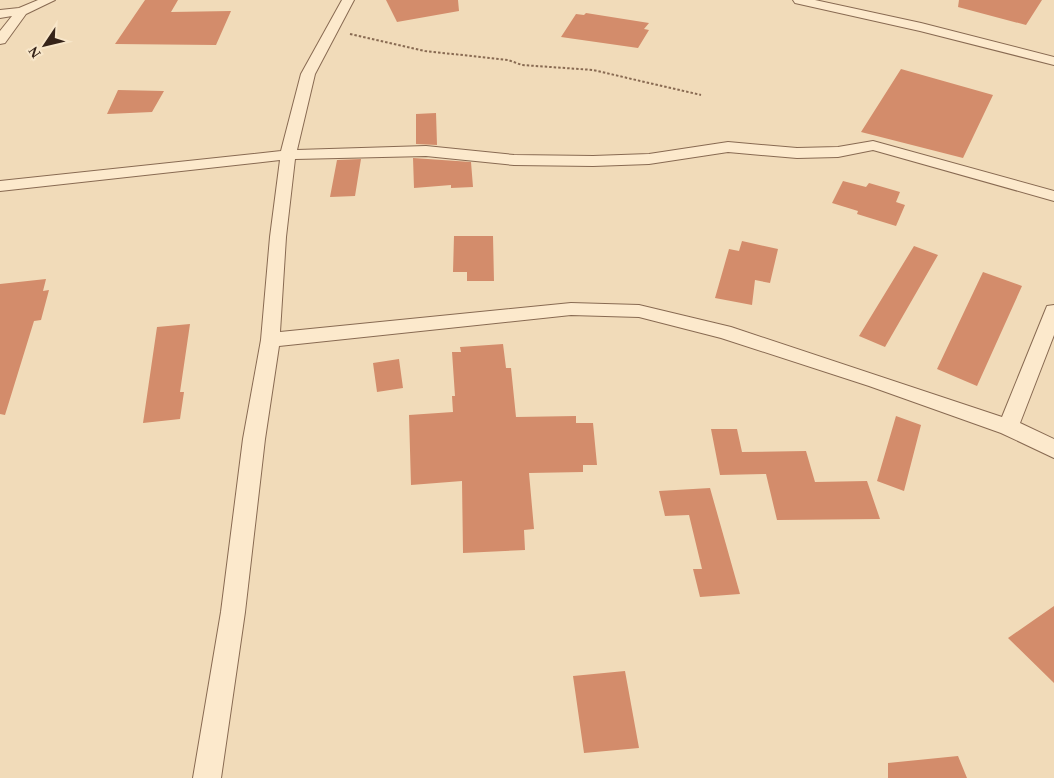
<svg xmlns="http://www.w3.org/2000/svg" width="1054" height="778" font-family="'Times New Roman',serif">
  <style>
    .building { fill: #d38c6b }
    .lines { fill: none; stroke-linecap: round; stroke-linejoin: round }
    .minor-casing { stroke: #886a52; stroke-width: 2 }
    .path { stroke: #886a52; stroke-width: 2; stroke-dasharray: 2.5 2; stroke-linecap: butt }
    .minor { fill: #fce9cc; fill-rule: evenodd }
  </style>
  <rect width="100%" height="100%" fill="#f1dbb9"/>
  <path class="building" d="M 145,0 L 178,0 L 171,12 L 231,11 L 216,45 L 115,44 Z
    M 386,0 L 458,0 L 459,11 L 397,22 Z
    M 959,0 L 1042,0 L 1026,25 L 958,7 Z
    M 586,13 L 649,23 L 644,29 L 649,30 L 638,48 L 561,37 L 576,14 L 584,15 Z
    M 901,69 L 993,95 L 963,158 L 861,132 Z
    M 118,90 L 164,91 L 152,112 L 107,114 Z
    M 436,113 L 437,145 L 416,144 L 416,114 Z
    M 413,158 L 471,162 L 473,187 L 451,188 L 451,185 L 414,188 Z
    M 361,159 L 355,196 L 330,197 L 337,160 Z
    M 843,181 L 866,187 L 869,183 L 900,192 L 896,202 L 905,205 L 896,226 L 857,214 L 858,211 L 832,203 Z
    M 454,236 L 493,236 L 494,281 L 467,281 L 467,272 L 453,272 Z
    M 742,241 L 778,249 L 770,283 L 755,280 L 752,305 L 715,298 L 729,249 L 739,251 Z
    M 914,246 L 938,255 L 885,347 L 859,336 Z
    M 983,272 L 1022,286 L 977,386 L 937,369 Z
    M 46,279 L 43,291 L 49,290 L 41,320 L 34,321 L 5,415 L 0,414 L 0,284 Z
    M 190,324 L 180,392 L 184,392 L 180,419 L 143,423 L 157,327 Z
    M 503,344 L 506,368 L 511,368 L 516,417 L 576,416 L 576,423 L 593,423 L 597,465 L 583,465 L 583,472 L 529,473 L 534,529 L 524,530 L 525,550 L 463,553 L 462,481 L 411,485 L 409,415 L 453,412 L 452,396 L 455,396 L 452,352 L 461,352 L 460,347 Z
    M 399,359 L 403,388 L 377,392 L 373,363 Z
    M 896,416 L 921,425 L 904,491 L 877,481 Z
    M 711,429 L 737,429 L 742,452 L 806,451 L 815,482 L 867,481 L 880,519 L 777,520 L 766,474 L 720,475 Z
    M 710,488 L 740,594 L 700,597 L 693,569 L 702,569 L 689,515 L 665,516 L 659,491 Z
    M 1054,606 L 1054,683 L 1008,638 Z
    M 625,671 L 639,748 L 584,753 L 573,676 Z
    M 958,756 L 967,778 L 888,778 L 888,763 Z"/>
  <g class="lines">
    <g class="minor-casing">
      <path id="minor" d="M 38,0 L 55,0 L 26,14 L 5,43 L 0,44 L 0,31 L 12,16 L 0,18 L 0,10 L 19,8 Z
        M 342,0 L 354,0 L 315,74 L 297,150 L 426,146 L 514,155 L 593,156 L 649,154 L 728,142 L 797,148 L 838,147 L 873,141 L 1054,191 L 1054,201 L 873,150 L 838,157 L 797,158 L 728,152 L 649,164 L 593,166 L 514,165 L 426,156 L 295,159 L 286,237 L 280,332 L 571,303 L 639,305 L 731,327 L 1002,417 L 1045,311 L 1047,306 L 1054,305 L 1054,335 L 1020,423 L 1054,439 L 1054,458 L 1001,433 L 869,386 L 721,338 L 639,317 L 571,315 L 279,346 L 265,439 L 245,612 L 221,778 L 193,778 L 221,612 L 243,439 L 261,340 L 270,237 L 280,160 L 0,191 L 0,181 L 281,151 L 301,74 Z
        M 793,0 L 815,0 L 921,23 L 1054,57 L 1054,65 L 920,31 L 795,3 Z"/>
    </g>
    <path class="path" d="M 350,34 L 425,51 L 508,60 L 522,65 L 593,70 L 701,95"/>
    <use href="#minor" class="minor"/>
  </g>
  <g transform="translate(45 45) rotate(235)" stroke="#f8e6c9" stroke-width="4" paint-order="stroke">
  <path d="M0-4L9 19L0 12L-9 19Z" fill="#362419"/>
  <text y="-8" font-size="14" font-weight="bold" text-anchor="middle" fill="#362419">N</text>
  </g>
</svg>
